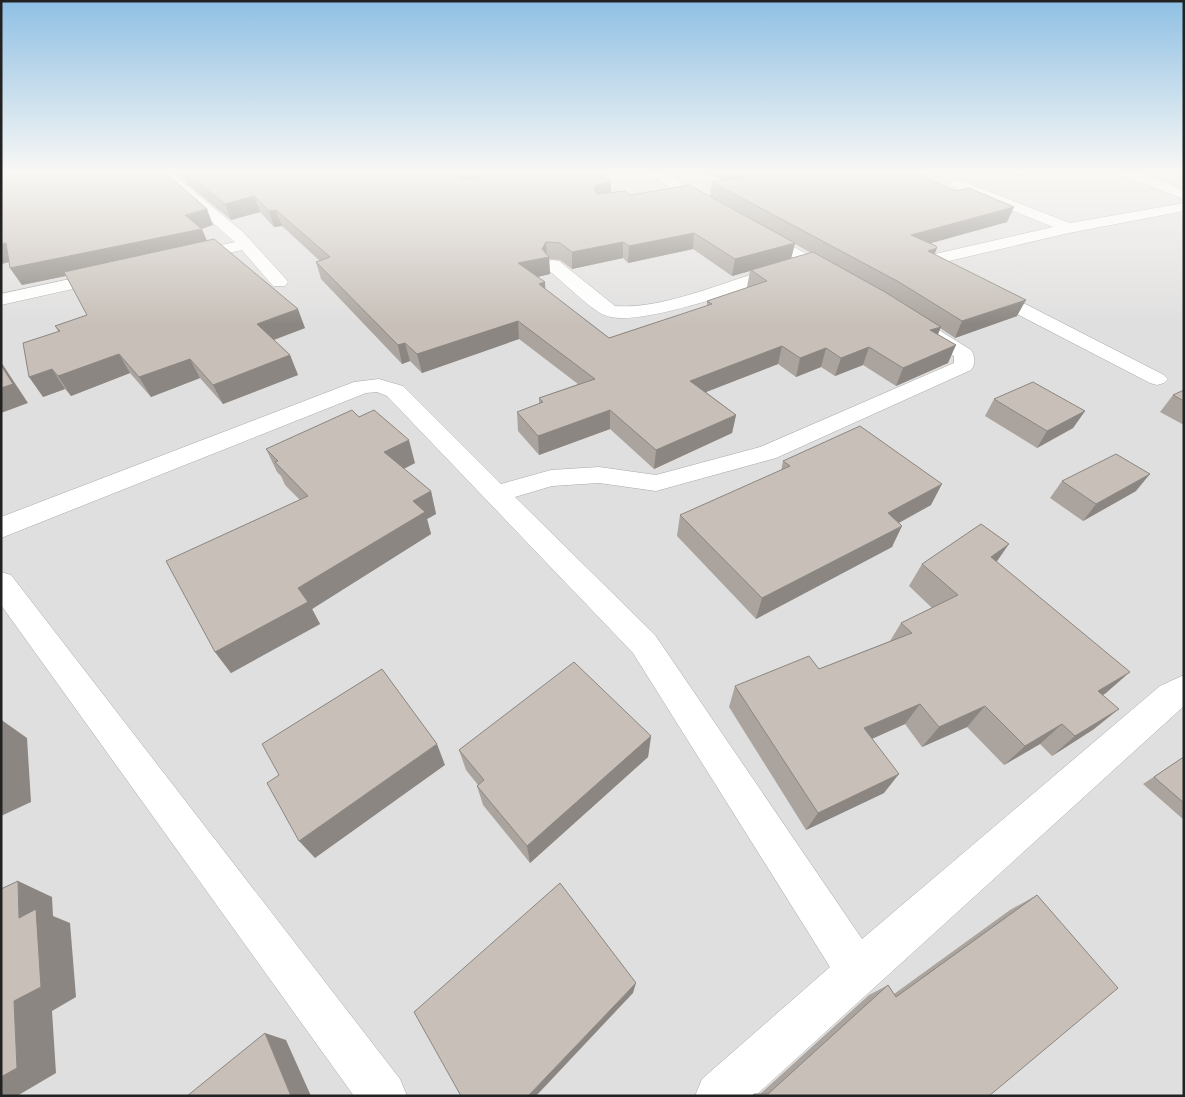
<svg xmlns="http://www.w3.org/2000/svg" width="1185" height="1097" font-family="'Work Sans',sans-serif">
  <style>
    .residential { fill: #e0dfdf }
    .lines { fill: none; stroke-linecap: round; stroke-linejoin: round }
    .street-casing { stroke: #a9a9a9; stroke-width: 1 }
    .street { fill: #fff; fill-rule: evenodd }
    .wall { fill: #aba49e; fill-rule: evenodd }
    .shaded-wall { fill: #8b8681 }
    .building { fill: #c7bfb8; stroke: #8b8681 }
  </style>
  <rect width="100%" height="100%" fill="#f2efe9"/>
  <path class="residential" d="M 1,171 L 1184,171 L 1184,1096 L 1,1096 Z"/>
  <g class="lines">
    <g class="street-casing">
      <path id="street" d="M 154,171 L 169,171 L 243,232 L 285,278 L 288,282 L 285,286 L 273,286 L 242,250 L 191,262 L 185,261 L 183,257 L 185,253 L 235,242 Z
        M 643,171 L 660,171 L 719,206 L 712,210 L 707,209 Z
        M 1118,171 L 1137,171 L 1184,190 L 1184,199 L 1120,174 Z
        M 957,179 L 1070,223 L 1184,203 L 1184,211 L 1069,233 L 949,261 L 965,273 L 1164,375 L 1168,379 L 1164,383 L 1157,385 L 1150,383 L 953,281 L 932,262 L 935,254 L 1053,227 L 952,186 L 950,183 Z
        M 760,229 L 837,270 L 840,274 L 837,278 L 825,278 L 754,237 L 752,234 Z
        M 553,260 L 559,261 L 615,306 C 667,310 733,277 784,265 L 790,266 L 793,270 L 790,274 C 755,285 635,330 604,315 C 589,308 561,280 547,269 L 545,265 L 547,261 Z
        M 107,271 L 113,272 L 116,276 L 113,280 L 1,305 L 1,294 Z
        M 924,323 L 931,325 L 971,350 C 975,356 976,364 971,370 L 776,458 L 656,491 L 599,483 L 552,486 L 515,497 L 655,635 L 862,939 L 1160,686 L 1184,675 L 1184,706 L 755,1096 L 695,1096 L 702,1079 L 830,967 L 633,653 L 387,396 L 377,392 L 366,393 L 1,538 L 1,517 L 354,382 L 379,379 L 403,386 L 501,484 L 551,470 L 599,467 L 656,475 L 760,447 L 954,363 L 954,356 L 917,333 L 914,329 L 917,325 Z
        M 1,572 L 11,575 L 400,1079 L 407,1096 L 354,1096 L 1,605 Z"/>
    </g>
    <use href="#street" class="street"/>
  </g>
  <path class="wall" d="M 1,171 L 213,225 L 202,229 L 207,241 L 305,328 L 274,340 L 290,355 L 298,375 L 223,404 L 200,378 L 151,397 L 130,373 L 71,396 L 65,389 L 43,397 L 58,331 L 55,326 L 87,315 L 66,276 L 22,285 L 10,268 L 9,262 L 1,264 Z
    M 172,171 L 596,171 L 611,193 L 630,195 L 710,196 L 712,182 L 722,180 L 704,171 L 909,171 L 955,191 L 1014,207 L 1007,222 L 931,243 L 934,254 L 1017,316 L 955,338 L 940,328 L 938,335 L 948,363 L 896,386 L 863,365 L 835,376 L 821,367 L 796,377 L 778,364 L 706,392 L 736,415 L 732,433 L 654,469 L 610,429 L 539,455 L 518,431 L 517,412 L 539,404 L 539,398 L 578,384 L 519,339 L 422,373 L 410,361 L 402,364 L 321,279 L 316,262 L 320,261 L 282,226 L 274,227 L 260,212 L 231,220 L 186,183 L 181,172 L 174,173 ZM 795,244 L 811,253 L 791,258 ZM 693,249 L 732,276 L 750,271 L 747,287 L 748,287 L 707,301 L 707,306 L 609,338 L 545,289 L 545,282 L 537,277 L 550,274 L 549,259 L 560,260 L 572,269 L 623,258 L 628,263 Z
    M 1184,390 L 1184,425 L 1160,412 L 1173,395 Z
    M 994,399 L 1085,411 L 1073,428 L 1037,448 L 985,416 Z
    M 359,417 L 415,463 L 404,469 L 431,491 L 436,514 L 427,519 L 431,534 L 312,609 L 320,624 L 231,673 L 215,652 L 300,500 L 285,485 L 281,476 L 277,472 L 266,449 Z
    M 783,461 L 931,505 L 899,523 L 892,547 L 756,619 L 677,536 L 680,515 L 781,471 Z
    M 1062,481 L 1136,491 L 1083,521 L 1050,498 Z
    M 997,562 L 1106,693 L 1103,695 L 1094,729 L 1052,756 L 1040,744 L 1004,765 L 967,727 L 922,747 L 905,724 L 872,739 L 884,793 L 806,830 L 729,707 L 735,686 L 819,669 L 890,641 L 901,623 L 932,608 L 909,586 L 922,564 Z
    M 651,736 L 648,757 L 530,863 L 483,805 L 477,786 L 478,785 L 466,770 L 459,750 Z
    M 1182,758 L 1184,759 L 1184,820 L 1143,784 Z
    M 1037,895 L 989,1096 L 750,1096 L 754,1094 L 760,1094 L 869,995 L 888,985 L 894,994 L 1010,910 Z"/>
  <path class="shaded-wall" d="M 174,171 L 181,171 L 181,172 L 174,173 Z
    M 461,171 L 539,171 L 467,183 L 456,174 Z
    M 611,182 L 611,197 L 594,206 L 594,190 L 596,185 Z
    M 254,196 L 260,212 L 231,220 L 225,204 Z
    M 1014,207 L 1007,222 L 906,250 L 911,235 Z
    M 207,209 L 213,225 L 195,231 L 202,229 L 209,246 L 22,285 L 10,268 Z
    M 276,210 L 282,226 L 274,227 L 269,211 Z
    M 694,233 L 693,249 L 628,263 L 629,246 Z
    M 546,242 L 547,258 L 549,257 L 550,274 L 520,281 L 518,263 L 542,249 Z
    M 623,242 L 623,258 L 572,269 L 572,252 Z
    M 6,243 L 17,260 L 1,264 L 1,244 Z
    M 795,243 L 791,259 L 751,270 L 750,271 L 732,276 L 735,259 Z
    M 937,248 L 931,263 L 928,251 Z
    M 545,282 L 546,300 L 539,284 Z
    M 1026,300 L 1017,316 L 955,338 L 962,321 Z
    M 298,309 L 305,328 L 265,343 L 257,324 Z
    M 518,321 L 519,339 L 422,373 L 417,354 Z
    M 941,327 L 933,345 L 930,330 Z
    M 405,343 L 410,361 L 402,364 L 398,345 Z
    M 956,345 L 948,363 L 896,386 L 903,368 Z
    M 782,346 L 778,364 L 688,399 L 690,381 Z
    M 869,347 L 863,365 L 835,376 L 841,358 Z
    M 826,348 L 821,367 L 796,377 L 800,358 Z
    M 119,354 L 130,373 L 71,396 L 58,376 Z
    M 290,355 L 298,375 L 223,404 L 213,385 Z
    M 190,359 L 200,378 L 151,397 L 139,377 Z
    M 1,362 L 28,403 L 1,413 Z
    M 52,369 L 65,389 L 43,397 L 29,377 Z
    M 610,410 L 610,429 L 539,455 L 538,436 Z
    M 1085,411 L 1073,428 L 1037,448 L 1047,431 Z
    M 736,415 L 732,433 L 654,469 L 656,450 Z
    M 409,440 L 415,463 L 391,475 L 384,452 Z
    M 1150,474 L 1136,491 L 1083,521 L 1096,504 Z
    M 942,484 L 931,505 L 878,534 L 888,513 Z
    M 431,491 L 436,514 L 427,519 L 431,534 L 312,609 L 320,624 L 231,673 L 215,652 L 413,501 Z
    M 902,526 L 892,547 L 756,619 L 762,598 Z
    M 1009,544 L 993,567 L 991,557 Z
    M 1130,672 L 1106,693 L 1075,712 L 1098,691 Z
    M 920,704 L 905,724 L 851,748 L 864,728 Z
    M 985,706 L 967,727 L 922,747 L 939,727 Z
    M 1119,709 L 1094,729 L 1052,756 L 1075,736 Z
    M 1,718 L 3,721 L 27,738 L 31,802 L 1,816 Z
    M 1062,724 L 1040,744 L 1004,765 L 1025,746 Z
    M 651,736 L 648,757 L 530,863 L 527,846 Z
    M 437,744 L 445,765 L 315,858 L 299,841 Z
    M 899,774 L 884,793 L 806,830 L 818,813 Z
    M 18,881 L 52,897 L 53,916 L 70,923 L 76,997 L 52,1011 L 56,1073 L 17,1096 L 1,1096 L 1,1077 L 14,1001 L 19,918 Z
    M 636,983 L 633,993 L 536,1096 L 528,1096 Z
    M 265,1033 L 286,1040 L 311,1096 L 291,1096 Z"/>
  <path class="building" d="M 1,171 L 163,171 L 207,209 L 185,215 L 202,229 L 10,268 L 6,243 L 1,244 Z
    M 184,171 L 461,171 L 456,174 L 465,180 L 515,171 L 596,171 L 611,182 L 596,185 L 594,190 L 598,194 L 625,191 L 630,195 L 637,194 L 689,185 L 795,243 L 735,259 L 694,233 L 629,246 L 623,242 L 572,252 L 560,243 L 546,242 L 542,249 L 549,257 L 518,263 L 545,282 L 539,284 L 609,338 L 712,304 L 707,301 L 767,281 L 751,270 L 813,252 L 885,292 L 941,327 L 930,330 L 956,345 L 903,368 L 869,347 L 841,358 L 826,348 L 800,358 L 782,346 L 690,381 L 736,415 L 656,450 L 610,410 L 538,436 L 517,412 L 543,402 L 539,398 L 595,379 L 518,321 L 417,354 L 405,343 L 398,345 L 316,262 L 330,257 L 276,210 L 269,211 L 254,196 L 225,204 Z
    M 734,171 L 909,171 L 955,191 L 969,188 L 1014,207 L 911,235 L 936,246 L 937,248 L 928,251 L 1026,300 L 962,321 L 899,282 L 712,182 L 745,177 Z
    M 214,239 L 298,309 L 257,324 L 290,355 L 213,385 L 190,359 L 139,377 L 119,354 L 58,376 L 52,369 L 29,377 L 23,343 L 60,331 L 55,326 L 87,315 L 64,272 Z
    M 1,365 L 13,384 L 1,388 Z
    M 1033,382 L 1085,411 L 1047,431 L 994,399 Z
    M 1184,390 L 1184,401 L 1173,395 Z
    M 352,410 L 359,417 L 374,410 L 409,440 L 384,452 L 431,491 L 413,501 L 425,512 L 298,588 L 308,602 L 215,652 L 166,561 L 308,496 L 275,462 L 278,461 L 266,449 Z
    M 860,426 L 942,484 L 888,513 L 902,526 L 762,598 L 680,515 L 790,466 L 783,461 Z
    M 1116,454 L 1150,474 L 1096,504 L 1062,481 Z
    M 981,524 L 1009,544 L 991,557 L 1130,672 L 1098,691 L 1119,709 L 1075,736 L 1062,724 L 1025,746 L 985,706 L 939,727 L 920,704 L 864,728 L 899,774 L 818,813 L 735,686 L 809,656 L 819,669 L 912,633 L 901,623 L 958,595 L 922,564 Z
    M 574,662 L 651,736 L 527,846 L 477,786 L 484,780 L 459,750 Z
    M 382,669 L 437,744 L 299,841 L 267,783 L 279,775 L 262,744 Z
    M 1182,758 L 1184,759 L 1184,803 L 1154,777 Z
    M 18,881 L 19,918 L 36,909 L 41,987 L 14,1001 L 17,1068 L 1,1077 L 1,889 Z
    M 560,883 L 636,983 L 528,1096 L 461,1096 L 414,1012 Z
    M 1037,895 L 1118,988 L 989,1096 L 755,1096 L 754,1094 L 768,1094 L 888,985 L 896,997 Z
    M 265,1033 L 291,1096 L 187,1096 Z"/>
  <linearGradient id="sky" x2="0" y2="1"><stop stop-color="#8fc0e4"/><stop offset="0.53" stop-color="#f9f8f5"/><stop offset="1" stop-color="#f9f8f5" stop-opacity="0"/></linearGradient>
  <rect width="1185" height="325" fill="url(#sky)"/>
  <rect width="1185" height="1097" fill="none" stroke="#222222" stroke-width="5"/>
</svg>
